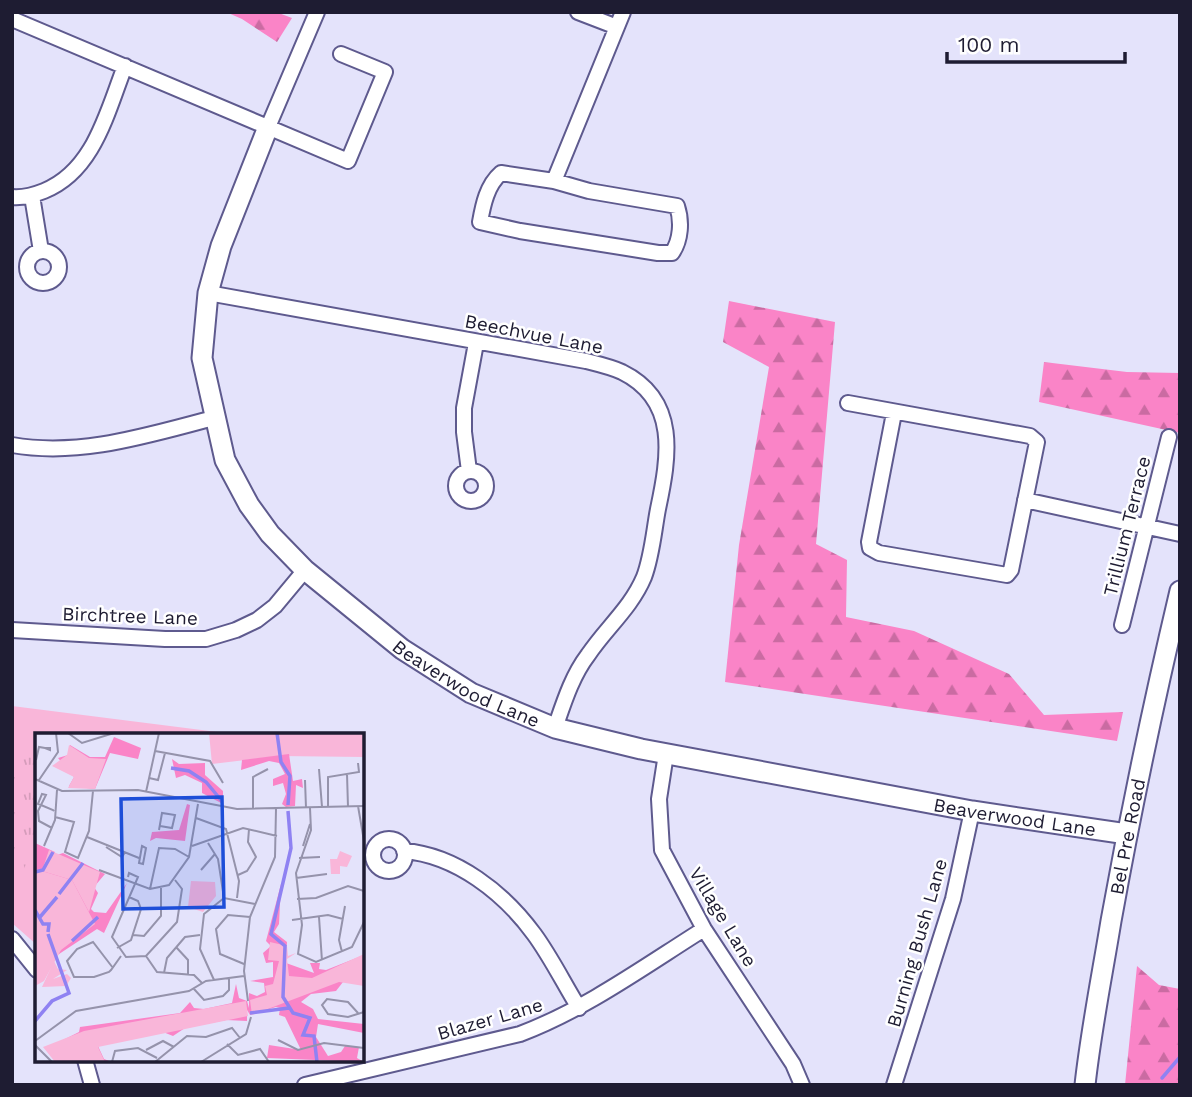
<svg xmlns="http://www.w3.org/2000/svg" width="1192" height="1097" font-family="'Work Sans',sans-serif">
  <style>
    .green { fill: #f9b6d9 }
    .forest { fill: url(#forest-firs) }
    .park { fill: url(#park-tufts) }
    .lines { fill: none; stroke-linecap: round; stroke-linejoin: round }
    .stream { stroke: #8f82f2; stroke-width: 3.5 }
    .street-casing { stroke: #5e5a8e; stroke-width: 18 }
    .secondary-casing { stroke: #5e5a8e; stroke-width: 23 }
    .street { stroke: #fff; stroke-width: 14 }
    .secondary { stroke: #fff; stroke-width: 19 }
    .labels { text-anchor: middle; dominant-baseline: central; stroke-width: 5; stroke-linejoin: round; paint-order: stroke }
    .street-label { font-size: 19px; fill: #1e1c32; stroke: #fff }
    .inset-river { fill: none; stroke: #8f82f2; stroke-width: 3.5 }
    .inset-road { fill: none; stroke: #9593ab; stroke-width: 2 }
    .view { fill: #1d4ed8; fill-opacity: 0.15; stroke: #1d4ed8; stroke-width: 3.5 }
    .inset-edge { fill: none; stroke: #1e1c32; stroke-width: 3.5 }
  </style>
  <defs>
    <pattern id="forest-firs" width="22" height="20" patternUnits="userSpaceOnUse" patternTransform="scale(1.75)"><rect width="22" height="20" fill="#fa84c7"/><path d="M5 1l3.5 6h-7zM16 11l3.5 6h-7z" fill="#ca6ba2"/></pattern>
    <pattern id="park-tufts" width="24" height="20" patternUnits="userSpaceOnUse" patternTransform="scale(1.75)"><rect width="24" height="20" fill="#f9b6d9"/><path d="M3 7l-1-3M5 7V3M7 7l1-3M15 17l-1-3M17 17v-4M19 17l1-3" fill="none" stroke="#d59cbb"/></pattern>
  </defs>
  <rect width="100%" height="100%" fill="#e4e3fb"/>
  <path class="green" d="M 12,706 L 241,735 L 37,735 L 37,945 L 12,923 Z"/>
  <path class="forest" d="M 226,12 L 276,12 L 292,18 L 277,42 L 242,19 Z
    M 729,301 L 835,322 L 816,544 L 847,560 L 846,617 L 914,631 L 1009,674 L 1044,715 L 1123,712 L 1117,741 L 725,682 L 739,545 L 769,367 L 723,342 Z
    M 1044,362 L 1127,372 L 1180,373 L 1180,433 L 1039,402 Z
    M 1137,966 L 1159,985 L 1180,989 L 1180,1085 L 1125,1085 Z"/>
  <path class="park" d="M 12,748 L 37,757 L 37,833 L 22,875 L 12,872 Z"/>
  <g class="lines">
    <path class="stream" d="M 1162,1078 L 1180,1057"/>
    <g class="street-casing">
      <path id="street" d="M 578,12 L 617,27
        M 12,19 L 348,161 L 385,72 L 341,54
        M 268,127 L 317,12
        M 501,173 L 554,181 L 589,191 L 677,206 C 682,221 681,240 672,253 L 658,253 L 520,231 L 480,222 C 483,205 487,185 501,173 Z
        M 554,181 L 623,12
        M 32,196 L 41,251
        M 12,197 C 24,198 34,195 44,191 C 94,171 107,112 125,66
        M27 267a16 16 0 1 1 32 0a16 16 0 1 1-32 0Z
        M 208,293 L 586,361 C 598,364 611,367 622,372 C 679,400 669,457 658,509 C 654,530 652,556 644,577 C 631,608 606,628 588,655 C 572,676 564,702 555,728
        M 848,403 L 1030,436 L 1037,442 L 1011,570 L 1007,575 L 879,553 L 870,548 L 869,542 L 894,413
        M 12,445 C 81,457 148,435 214,418
        M456 486a15 15 0 1 1 30 0a15 15 0 1 1-30 0Z
        M 469,471 L 464,432 L 464,408 L 476,343
        M 1025,500 L 1180,534
        M 1122,625 L 1169,437
        M 12,630 L 165,639 L 206,639 L 236,630 L 257,620 L 275,606 L 305,570
        M 666,754 L 659,799 L 662,850 L 704,929 L 793,1064 L 802,1085
        M373 855a16 16 0 1 1 32 0a16 16 0 1 1-32 0Z
        M 404,851 C 456,855 504,893 534,934 C 551,957 564,984 579,1008
        M 12,939 L 37,970
        M 85,1060 L 92,1085
        M 305,1085 L 520,1034 C 586,1009 645,966 704,929
        M 894,1085 L 953,899 L 972,811"/>
    </g>
    <g class="secondary-casing">
      <g id="secondary">
        <path id="s1" d="M 268,127 L 221,246 L 208,293 L 202,358 L 225,460 L 249,505 L 270,534 L 305,570 L 402,649 L 471,693 L 555,728 L 641,749 L 972,811 L 1127,834"/>
        <path id="s2" d="M 1085,1085 C 1091,1030 1102,976 1111,921 C 1131,810 1154,701 1180,591"/>
      </g>
    </g>
    <use href="#street" class="street"/>
    <use href="#secondary" class="secondary"/>
  </g>
  <g class="labels">
    <g class="street-label">
      <text transform="translate(534 334) rotate(11)">Beechvue Lane</text>
      <text transform="translate(1127 526) rotate(-76)">Trillium Terrace</text>
      <text transform="translate(130 616) rotate(2)">Birchtree Lane</text>
      <text stroke="none"><textPath href="#s1" startOffset="682">Beaverwood Lane</textPath></text>
      <text stroke="none"><textPath href="#s1" startOffset="1250">Beaverwood Lane</textPath></text>
      <text stroke="none"><textPath href="#s2" startOffset="252">Bel Pre Road</textPath></text>
      <text transform="translate(723 917) rotate(59)">Village Lane</text>
      <text transform="translate(917 943) rotate(-74)">Burning Bush Lane</text>
      <text transform="translate(490 1019) rotate(-16)">Blazer Lane</text>
    </g>
  </g>
  <g transform="translate(35 733)">
    <rect width="329" height="329" fill="#e4e3fb"/>
    <path d="M 174,0 L 329,0 L 329,24 L 244,23 L 177,31 ZM 305,118 L 317,123 L 312,134 L 305,133 L 305,141 L 296,141 L 295,126 L 302,126 ZM 156,148 L 180,149 L 181,163 L 168,179 L 153,174 Z" fill="#f9b6d9"/>
    <path d="M 79,4 L 106,15 L 103,26 L 75,20 L 60,56 L 34,53 L 39,44 L 23,25 L 33,22 L 35,12 L 55,24 L 70,24 ZM 254,21 L 258,48 L 267,46 L 268,55 L 261,52 L 260,73 L 251,74 L 247,71 L 251,61 L 248,50 L 238,53 L 238,46 L 250,41 L 244,30 L 234,28 L 206,37 L 207,27 ZM 137,26 L 144,31 L 170,30 L 170,42 L 188,58 L 188,71 L 167,60 L 167,50 L 150,42 L 141,45 ZM 152,71 L 155,72 L 150,108 L 121,105 L 115,108 L 117,99 L 144,97 ZM 0,110 L 20,119 L 19,123 L 28,120 L 70,141 L 59,154 L 63,160 L 56,176 L 59,179 L 71,180 L 92,150 L 69,200 L 62,196 L 18,225 L 0,146 ZM 246,151 L 244,191 L 239,199 L 252,209 L 251,230 L 279,240 L 275,230 L 285,230 L 284,236 L 291,237 L 329,222 L 301,258 L 276,261 L 266,269 L 278,276 L 283,286 L 329,291 L 329,300 L 283,291 L 281,304 L 293,323 L 306,319 L 310,313 L 324,314 L 322,325 L 329,329 L 232,325 L 234,312 L 266,317 L 250,284 L 244,282 L 245,275 L 241,274 L 215,282 L 212,277 L 212,288 L 191,287 L 150,295 L 138,303 L 128,299 L 63,313 L 69,326 L 77,329 L 37,329 L 28,307 L 44,299 L 45,294 L 145,280 L 155,269 L 159,275 L 169,276 L 197,270 L 201,251 L 204,265 L 212,268 L 214,275 L 214,260 L 222,263 L 230,259 L 229,250 L 215,248 L 238,244 L 238,229 L 231,230 L 228,220 L 236,213 L 231,208 Z" fill="#fa84c7"/>
    <path d="M 0,136 L 37,147 L 60,191 L 26,217 L 9,248 L 0,253 Z" fill="#f9b6d9"/>
    <path d="M 34,12 L 54,25 L 71,26 L 60,56 L 33,55 L 39,44 L 17,33 L 32,22 ZM 14,117 L 65,139 L 54,179 L 37,147 L 7,138 ZM 235,209 L 252,213 L 253,223 L 261,220 L 252,226 L 254,243 L 277,245 L 329,221 L 329,253 L 304,249 L 217,282 L 215,267 L 232,262 L 230,253 L 238,251 L 244,228 L 233,227 ZM 19,228 L 23,236 L 32,237 L 18,246 L 32,241 L 36,245 L 31,253 L 7,254 ZM 211,268 L 213,283 L 63,314 L 70,329 L 20,329 L 8,314 L 49,298 Z" fill="#f9b6d9"/>
    <path class="inset-river" d="M 242,0 L 246,29 L 255,43 L 253,72M 136,35 L 154,38 L 171,49 L 186,67M 253,78 L 256,115 L 236,201 L 250,213 L 248,264 L 258,280 L 275,285 L 268,302 L 279,303 L 282,329M 0,139 L 8,137 L 18,119M 24,161 L 48,130M 0,177 L 8,191 L 14,191 L 13,199M 5,184 L 22,164M 37,208 L 63,184M 215,280 L 254,275M 0,288 L 17,268 L 34,260 L 13,201"/>
    <path class="inset-road" d="M 33,0 L 47,10 L 79,0M 120,18 L 175,28 L 188,50M 1,27 L 4,14 L 10,15 L 15,15 L 15,17 L 10,15M 284,36 L 287,74M 312,41 L 313,74M 114,45 L 123,47 L 130,20M 0,46 L 27,58 L 103,57 L 202,76 L 329,73M 4,47 L 23,19 L 21,0M 270,47 L 271,75M 111,59 L 124,0M 323,73 L 329,108M 293,74 L 293,44 L 324,39 L 323,30M 275,75 L 276,97 L 261,140 L 267,192 L 263,221 L 281,229 L 317,214 L 329,189M 218,76 L 218,44 L 233,36M 20,84 L 39,89 L 30,119 L 43,125 L 54,98 L 58,58M 161,85 L 191,96 L 204,148 L 202,165M 17,95 L 4,88 L 3,78 L 11,62 L 7,61 L 3,71 L 6,72 L 18,77 L 19,78M 124,97 L 127,80 L 140,82 L 137,95 L 125,93M 52,104 L 104,125M 173,110 L 183,126 L 189,165M 9,113 L 20,87 L 22,57M 107,113 L 111,115 L 108,131 L 104,130 ZM 157,113 L 208,95 L 242,103M 268,113 L 275,91M 71,114 L 87,124 L 90,119M 264,125 L 285,124M 64,137 L 115,156 L 134,152 L 154,124 L 163,71M 166,137 L 180,121M 203,142 L 212,138 L 221,124 L 213,109 L 214,96M 93,144 L 94,140 L 103,144 L 77,204 L 91,224 L 111,223 L 142,189 L 147,156 L 140,147M 261,145 L 292,141M 115,156 L 124,115 L 140,116 L 154,124M 262,166 L 281,165 L 313,153 L 329,158M 284,184 L 287,228M 257,187 L 293,182 L 308,186M 98,202 L 109,203 L 126,183 L 126,155M 141,214 L 153,227 L 153,242M 82,215 L 96,207 L 106,176 L 103,168 L 94,164M 307,219 L 304,207 L 310,173M 111,223 L 122,239 L 159,242 L 167,250M 209,231 L 185,221 L 181,196 L 193,182 L 215,184M 78,235 L 58,209 L 42,216 L 32,228 L 39,244 L 59,244 L 74,239 L 76,237 L 86,223M 129,240 L 132,225 L 150,204 L 165,202M 179,247 L 165,216 L 169,181 L 189,165 L 220,171M 159,256 L 169,267 L 188,263 L 194,257 L 194,245M 213,268 L 209,238 L 215,184 L 240,124 L 241,76M 323,280 L 313,269 L 292,266 L 287,272 L 293,281 L 313,284 L 329,279M 243,307 L 263,317 L 289,310 L 329,315M 0,308 L 41,278 L 154,258 L 171,248 L 209,243M 192,311 L 203,322 L 225,316 L 234,329M 0,312 L 17,329M 111,317 L 128,308 L 139,314M 77,329 L 80,318 L 103,315 L 122,325M 120,329 L 152,303 L 171,304 L 197,295 L 205,305M 166,329 L 211,301 L 216,284"/>
    <path class="view" d="M 187,64 L 189,174 L 88,176 L 86,66 Z"/>
    <rect width="329" height="329" class="inset-edge"/>
  </g>
  <rect width="1192" height="1097" fill="none" stroke="#1e1c32" stroke-width="28"/>
  <path d="M947 52v10h178v-10" fill="none" stroke="#1e1c32" stroke-width="3.5"/>
  <text x="958" y="52" font-size="21" fill="#1e1c32" stroke="#ffffff" stroke-width="5" paint-order="stroke">100 m</text>
</svg>
